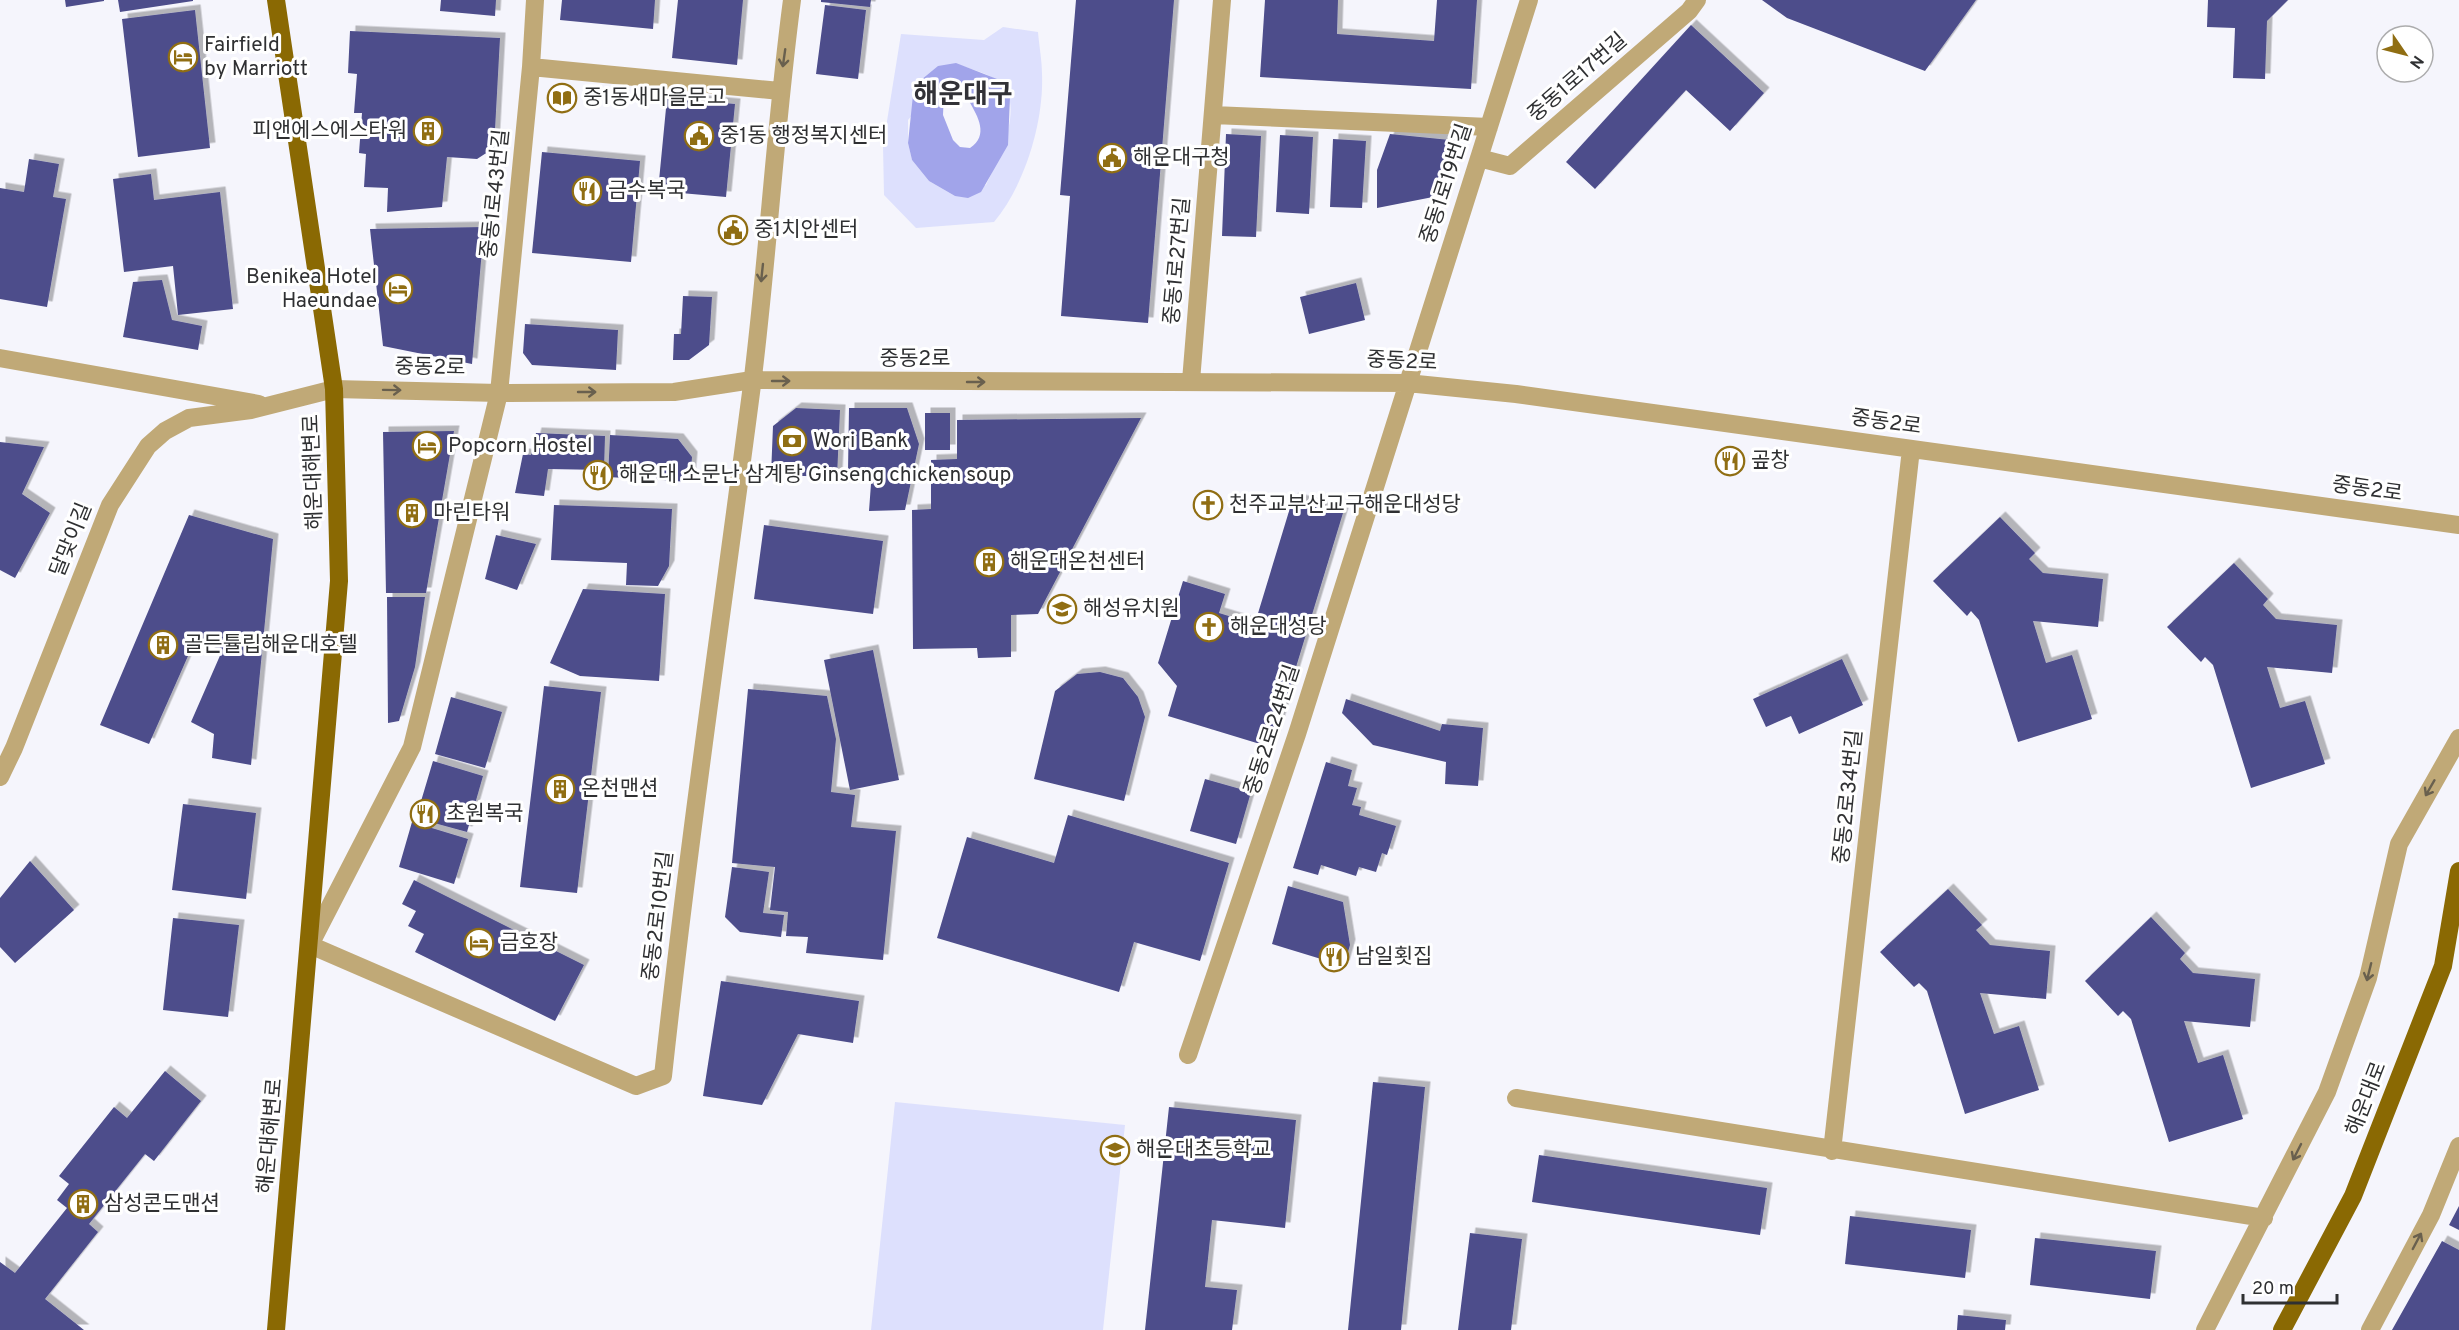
<svg xmlns="http://www.w3.org/2000/svg" width="2459" height="1330" font-family="Overpass,'Noto Sans KR',sans-serif">
  <style>
    .green { fill: #dde0fd; fill-rule: evenodd }
    .water { fill: #a1a4ea; fill-rule: evenodd }
    .building { fill: #4d4d8b; filter: url(#shadow) }
    .lines { fill: none; stroke-linecap: round; stroke-linejoin: round }
    .minor { stroke: #c0a977; stroke-width: 18 }
    .major { stroke: #8a6903; stroke-width: 18 }
    .oneway { stroke: #69604e }
    .labels { text-anchor: middle; dominant-baseline: central; stroke-width: 6; stroke-linejoin: round; paint-order: stroke }
    .poi-label { font-size: 21px; fill: #2f3032; stroke: #fff; text-anchor: start }
    .street-label { font-size: 21px; fill: #2f3032; stroke: #fff }
    .district-label { font-size: 27px; font-weight: bold; fill: #323237; stroke: #fff }
  </style>
  <defs>
    <filter id="shadow"><feDropShadow dx="5.5" dy="-5.5" stdDeviation="0" flood-color="#0004"/></filter>
  </defs>
  <rect width="100%" height="100%" fill="#f5f5fc"/>
  <path class="green" d="M 1003,27 L 1038,32 C 1039,45 1042,60 1042,74 C 1044,122 1025,185 994,222 L 916,228 L 884,195 L 883,146 L 901,34 L 984,40 ZM 956,64 C 968,68 984,72 995,79 C 1029,99 999,159 986,185 L 955,196 L 929,181 L 912,160 L 908,143 L 908,120 Z
    M 895,1102 L 1125,1125 L 1103,1330 L 871,1330 Z"/>
  <path class="water" d="M 956,63 L 997,79 L 1010,97 L 1008,145 L 981,192 L 968,198 L 955,196 L 929,181 L 912,160 L 908,143 L 913,95 L 921,80 L 938,66 ZM 956,82 C 965,88 965,93 969,101 C 978,117 989,135 970,148 L 960,147 L 953,140 L 943,115 L 944,91 Z"/>
  <path class="building" d="M 65,0 L 104,0 L 104,1 L 66,7 Z
    M 118,0 L 193,0 L 193,1 L 120,12 Z
    M 441,0 L 496,0 L 495,16 L 440,11 Z
    M 562,0 L 655,0 L 653,29 L 560,20 Z
    M 678,0 L 743,0 L 737,65 L 672,58 Z
    M 821,0 L 871,0 L 870,7 L 821,2 Z
    M 1076,0 L 1174,0 L 1148,323 L 1061,316 L 1070,196 L 1060,195 Z
    M 1265,0 L 1338,0 L 1337,34 L 1434,41 L 1437,0 L 1477,0 L 1471,89 L 1260,77 Z
    M 1762,0 L 1976,0 L 1925,71 L 1787,18 Z
    M 2208,0 L 2288,0 L 2267,21 L 2265,79 L 2233,78 L 2235,28 L 2207,27 Z
    M 825,5 L 866,10 L 858,79 L 816,74 Z
    M 195,10 L 210,148 L 138,157 L 122,19 Z
    M 1691,25 L 1764,93 L 1730,131 L 1686,90 L 1595,189 L 1566,162 Z
    M 350,31 L 500,38 L 494,148 L 477,159 L 447,157 L 442,207 L 387,212 L 388,188 L 364,187 L 366,154 L 359,153 L 362,113 L 354,113 L 357,74 L 348,73 Z
    M 667,98 L 735,104 L 726,197 L 658,191 Z
    M 1226,134 L 1261,136 L 1256,237 L 1222,236 Z
    M 1390,134 L 1450,140 L 1433,197 L 1377,208 L 1377,170 Z
    M 1280,135 L 1313,137 L 1309,214 L 1276,212 Z
    M 1333,139 L 1366,141 L 1362,208 L 1330,207 Z
    M 542,152 L 640,161 L 631,262 L 532,253 Z
    M 29,159 L 59,164 L 53,197 L 66,199 L 47,307 L 0,299 L 0,188 L 24,192 Z
    M 151,174 L 154,200 L 220,192 L 233,309 L 178,315 L 173,266 L 124,272 L 113,179 Z
    M 484,227 L 472,364 L 383,346 L 370,229 Z
    M 162,280 L 172,320 L 202,326 L 198,350 L 123,337 L 133,282 Z
    M 1356,283 L 1365,320 L 1309,334 L 1300,297 Z
    M 683,296 L 712,297 L 709,345 L 689,360 L 673,360 L 674,334 L 681,334 Z
    M 525,324 L 618,330 L 616,370 L 532,365 L 523,353 Z
    M 796,408 L 840,410 L 837,477 L 771,475 L 773,426 Z
    M 849,408 L 907,408 L 919,444 L 905,510 L 869,511 L 872,470 L 848,471 Z
    M 925,413 L 950,413 L 950,450 L 925,450 Z
    M 1141,418 L 1038,614 L 1011,615 L 1011,657 L 978,658 L 977,648 L 913,649 L 912,510 L 931,509 L 931,460 L 957,459 L 957,420 Z
    M 454,431 L 426,593 L 386,593 L 383,432 Z
    M 536,433 L 605,436 L 604,470 L 548,469 L 544,496 L 515,493 L 523,454 L 531,455 Z
    M 610,435 L 678,439 L 692,457 L 690,482 L 608,477 Z
    M 0,442 L 44,447 L 22,494 L 50,513 L 15,578 L 0,570 Z
    M 1293,498 L 1343,513 L 1275,736 L 1264,732 L 1260,744 L 1168,716 L 1177,686 L 1158,663 L 1183,581 L 1225,594 L 1219,613 L 1245,621 L 1252,633 Z
    M 554,505 L 672,509 L 669,566 L 658,586 L 626,585 L 627,563 L 551,560 Z
    M 189,515 L 273,539 L 251,765 L 212,758 L 214,734 L 191,722 L 222,651 L 196,638 L 149,744 L 100,725 Z
    M 2000,517 L 2035,553 L 2029,559 L 2043,573 L 2103,579 L 2098,627 L 2033,621 L 2046,663 L 2072,655 L 2092,719 L 2018,742 L 1979,620 L 1971,611 L 1967,616 L 1933,581 Z
    M 764,525 L 883,541 L 873,614 L 754,599 Z
    M 496,535 L 536,544 L 517,590 L 485,579 Z
    M 2234,563 L 2268,599 L 2263,605 L 2276,619 L 2337,625 L 2332,673 L 2267,667 L 2280,708 L 2305,701 L 2325,764 L 2251,788 L 2213,665 L 2205,657 L 2201,662 L 2167,627 Z
    M 583,589 L 665,594 L 659,681 L 580,676 L 550,663 Z
    M 387,597 L 425,597 L 415,667 L 399,721 L 388,723 Z
    M 873,650 L 899,780 L 850,790 L 824,660 Z
    M 1842,659 L 1863,705 L 1799,734 L 1791,716 L 1766,727 L 1753,699 Z
    M 1100,672 L 1123,678 L 1138,697 L 1145,717 L 1124,801 L 1034,779 L 1055,691 L 1077,674 Z
    M 544,686 L 601,692 L 577,893 L 520,887 Z
    M 748,689 L 827,696 L 836,739 L 831,792 L 855,795 L 851,827 L 896,831 L 883,960 L 806,953 L 808,937 L 786,936 L 788,912 L 770,910 L 775,867 L 732,863 Z
    M 451,697 L 502,712 L 485,768 L 435,754 Z
    M 1346,699 L 1440,731 L 1442,724 L 1483,728 L 1478,786 L 1445,784 L 1446,762 L 1373,745 L 1342,713 Z
    M 433,761 L 483,776 L 467,832 L 416,818 Z
    M 1326,762 L 1352,770 L 1348,786 L 1357,788 L 1352,805 L 1361,807 L 1359,815 L 1396,826 L 1387,855 L 1382,853 L 1376,872 L 1359,867 L 1356,876 L 1321,865 L 1318,875 L 1293,868 Z
    M 1205,779 L 1251,792 L 1236,844 L 1190,831 Z
    M 183,804 L 256,813 L 246,899 L 172,890 Z
    M 1068,815 L 1229,863 L 1200,961 L 1134,942 L 1119,992 L 937,938 L 967,837 L 1054,863 Z
    M 412,822 L 468,839 L 454,884 L 399,867 Z
    M 30,861 L 74,910 L 15,963 L 0,947 L 0,898 Z
    M 732,867 L 769,872 L 763,913 L 784,915 L 781,937 L 740,932 L 725,917 Z
    M 414,880 L 584,965 L 555,1021 L 415,952 L 424,934 L 408,926 L 416,911 L 402,904 Z
    M 1288,886 L 1343,902 L 1350,945 L 1344,966 L 1272,944 Z
    M 1948,889 L 1982,925 L 1976,930 L 1990,945 L 2050,951 L 2046,999 L 1980,993 L 1994,1034 L 2019,1026 L 2039,1090 L 1965,1114 L 1927,991 L 1919,983 L 1914,987 L 1880,952 Z
    M 2151,917 L 2185,953 L 2180,959 L 2193,973 L 2255,979 L 2250,1027 L 2184,1021 L 2198,1063 L 2223,1055 L 2243,1119 L 2169,1142 L 2131,1019 L 2123,1011 L 2118,1016 L 2085,981 Z
    M 173,918 L 239,925 L 228,1017 L 163,1010 Z
    M 721,981 L 859,1001 L 853,1043 L 798,1034 L 762,1105 L 703,1096 Z
    M 165,1071 L 201,1101 L 154,1161 L 145,1154 L 89,1224 L 98,1232 L 45,1299 L 84,1330 L 0,1330 L 0,1262 L 15,1273 L 67,1208 L 57,1200 L 69,1184 L 59,1176 L 114,1107 L 127,1118 Z
    M 1373,1082 L 1425,1087 L 1401,1330 L 1348,1330 Z
    M 1169,1107 L 1296,1120 L 1285,1228 L 1212,1220 L 1205,1287 L 1237,1290 L 1232,1330 L 1145,1330 Z
    M 1539,1155 L 1767,1188 L 1760,1235 L 1532,1202 Z
    M 2459,1206 L 2459,1230 L 2449,1225 Z
    M 1850,1216 L 1971,1230 L 1965,1278 L 1845,1264 Z
    M 1470,1233 L 1522,1239 L 1511,1330 L 1458,1330 Z
    M 2035,1238 L 2156,1251 L 2150,1299 L 2030,1285 Z
    M 2442,1241 L 2459,1250 L 2459,1330 L 2392,1330 Z
    M 1958,1315 L 2006,1320 L 2005,1330 L 1957,1330 Z"/>
  <g class="lines">
    <path class="minor" d="M 535,0 L 531,67 L 499,393 L 412,747 L 310,945 L 636,1086 L 663,1076 C 688,845 722,615 752,385 C 768,257 775,128 792,0
      M 531,67 L 780,91
      M 1213,115 L 1489,127
      M 1479,158 L 1510,166 L 1689,11 L 1697,0
      M 0,358 L 259,404
      M 1191,381 L 1222,0
      M 0,777 L 14,748 L 110,505 L 148,446 L 165,431 L 189,418 L 251,410 L 334,389 L 499,393 L 674,392 L 752,380 L 1407,383 L 1516,394 L 2459,525
      M 1188,1055 L 1297,734 L 1529,0
      M 1516,1098 L 2264,1218
      M 1832,1151 L 1911,449
      M 2205,1330 L 2327,1092 L 2368,978 L 2399,844 L 2459,738
      M 2370,1330 L 2431,1215 L 2459,1146"/>
    <path class="major" d="M 276,0 L 334,389 L 339,581 L 276,1330
      M 2282,1330 L 2353,1196 L 2443,966 L 2459,871"/>
  </g>
  <defs><path id="oneway-shaft" d="M-6 0H5M1.5-3L5.5 0L1.5 3" fill="none" stroke-width="1.6" stroke-linecap="round" stroke-linejoin="round" transform="scale(1.5)"/></defs>
  <g class="oneway">
    <use href="#oneway-shaft" transform="translate(784 58) rotate(98)"/>
    <use href="#oneway-shaft" transform="translate(762 273) rotate(96)"/>
    <use href="#oneway-shaft" transform="translate(781 381)"/>
    <use href="#oneway-shaft" transform="translate(976 382)"/>
    <use href="#oneway-shaft" transform="translate(392 390) rotate(1)"/>
    <use href="#oneway-shaft" transform="translate(587 392)"/>
    <use href="#oneway-shaft" transform="translate(2430 788) rotate(120)"/>
    <use href="#oneway-shaft" transform="translate(2369 972) rotate(104)"/>
    <use href="#oneway-shaft" transform="translate(2297 1152) rotate(117)"/>
    <use href="#oneway-shaft" transform="translate(2417 1241) rotate(-62)"/>
  </g>
  <defs>
    <g id="hotel-ring" transform="scale(1.5)"><circle r="9.5" fill="#fff" stroke="#906e13" stroke-width="1.5"/><path d="M-6-4.5h1.5V1H6V5H4.5V3h-9V5H-6ZM-4 0a1.8 1.8 0 1 1 3.6 0ZM.5 0V-2.5h3Q6-2.5 6 0Z" fill="#906e13"/></g>
    <g id="library-ring" transform="scale(1.5)"><circle r="9.5" fill="#fff" stroke="#906e13" stroke-width="1.5"/><path d="M-6-4Q-3-5.5-.7-3.5V5Q-3 3-6 4ZM6-4Q3-5.5 .7-3.5V5Q3 3 6 4Z" fill="#906e13"/></g>
    <g id="building-ring" transform="scale(1.5)"><circle r="9.5" fill="#fff" stroke="#906e13" stroke-width="1.5"/><path d="M-4-6H4V6H1V3H-1V6H-4ZM-2.5-4.3h1.7v1.8h-1.7ZM.8-4.3h1.7v1.8H.8ZM-2.5-1h1.7V.8h-1.7ZM.8-1h1.7V.8H.8Z" fill="#906e13"/></g>
    <g id="civic-ring" transform="scale(1.5)"><circle r="9.5" fill="#fff" stroke="#906e13" stroke-width="1.5"/><path d="M-.6-6.5H3V-4.5H.6V-3L4-1V1h2V6H-6V1h2V-1L-.6-3ZM-1.2 2.5V6h2.4V2.5Z" fill="#906e13"/></g>
    <g id="restaurant-ring" transform="scale(1.5)"><circle r="9.5" fill="#fff" stroke="#906e13" stroke-width="1.5"/><path d="M-5-6h1v4h1v-4h1v4h1v-4h1v5L-1.5 .5V6h-2V.5L-5-1ZM5-6V6H3V1.5H1.5Q1.5-4 5-6Z" fill="#906e13"/></g>
    <g id="bank-ring" transform="scale(1.5)"><circle r="9.5" fill="#fff" stroke="#906e13" stroke-width="1.5"/><path d="M-6-4H6V4H-6ZM0-2.3a2.3 2.3 0 1 0 0 4.6a2.3 2.3 0 1 0 0-4.6Z" fill="#906e13"/></g>
    <g id="church-ring" transform="scale(1.5)"><circle r="9.5" fill="#fff" stroke="#906e13" stroke-width="1.5"/><path d="M-1.2-6h2.4v3.5h3.3v2.4h-3.3V6h-2.4V-.1h-3.3v-2.4h3.3Z" fill="#906e13"/></g>
    <g id="school-ring" transform="scale(1.5)"><circle r="9.5" fill="#fff" stroke="#906e13" stroke-width="1.5"/><path d="M0-5L7-2L0 1L-7-2ZM-4 1L0 2.5L4 1V4Q0 6-4 4Z" fill="#906e13"/></g>
  </defs>
  <g fill-rule="evenodd">
    <use href="#hotel-ring" x="183" y="57"/>
    <use href="#library-ring" x="562" y="98"/>
    <use href="#building-ring" x="428" y="131"/>
    <use href="#civic-ring" x="699" y="136"/>
    <use href="#civic-ring" x="1112" y="158"/>
    <use href="#restaurant-ring" x="587" y="191"/>
    <use href="#civic-ring" x="733" y="230"/>
    <use href="#hotel-ring" x="398" y="289"/>
    <use href="#bank-ring" x="792" y="441"/>
    <use href="#hotel-ring" x="427" y="446"/>
    <use href="#restaurant-ring" x="1730" y="461"/>
    <use href="#restaurant-ring" x="598" y="475"/>
    <use href="#church-ring" x="1208" y="505"/>
    <use href="#building-ring" x="412" y="513"/>
    <use href="#building-ring" x="989" y="562"/>
    <use href="#school-ring" x="1062" y="609"/>
    <use href="#church-ring" x="1209" y="627"/>
    <use href="#building-ring" x="163" y="645"/>
    <use href="#building-ring" x="560" y="789"/>
    <use href="#restaurant-ring" x="425" y="814"/>
    <use href="#hotel-ring" x="479" y="943"/>
    <use href="#restaurant-ring" x="1334" y="957"/>
    <use href="#school-ring" x="1115" y="1150"/>
    <use href="#building-ring" x="83" y="1204"/>
  </g>
  <g class="labels">
    <g class="poi-label">
      <text x="204" y="45">Fairfield<tspan x="204" dy="24">by Marriott</tspan></text>
      <text x="583" y="98">중1동새마을문고</text>
      <text x="407" y="131" text-anchor="end">피앤에스에스타워</text>
      <text x="720" y="136">중1동 행정복지센터</text>
      <text x="1133" y="158">해운대구청</text>
      <text x="608" y="191">금수복국</text>
      <text x="754" y="230">중1치안센터</text>
      <text x="377" y="277" text-anchor="end">Benikea Hotel<tspan x="377" dy="24">Haeundae</tspan></text>
      <text x="813" y="441">Wori Bank</text>
      <text x="448" y="446">Popcorn Hostel</text>
      <text x="1751" y="461">곺창</text>
      <text x="619" y="475">해운대 소문난 삼계탕 Ginseng chicken soup</text>
      <text x="1229" y="505">천주교부산교구해운대성당</text>
      <text x="433" y="513">마린타워</text>
      <text x="1010" y="562">해운대온천센터</text>
      <text x="1083" y="609">해성유치원</text>
      <text x="1230" y="627">해운대성당</text>
      <text x="184" y="645">골든튤립해운대호텔</text>
      <text x="581" y="789">온천맨션</text>
      <text x="446" y="814">초원복국</text>
      <text x="500" y="943">금호장</text>
      <text x="1355" y="957">남일횟집</text>
      <text x="1136" y="1150">해운대초등학교</text>
      <text x="104" y="1204">삼성콘도맨션</text>
    </g>
    <g class="street-label">
      <text transform="translate(1578 78) rotate(-41)">중동1로17번길</text>
      <text transform="translate(1447 184) rotate(-72)">중동1로19번길</text>
      <text transform="translate(496 194) rotate(-84)">중동1로43번길</text>
      <text transform="translate(1178 261) rotate(-85)">중동1로27번길</text>
      <text x="915" y="359">중동2로</text>
      <text transform="translate(1402 362) rotate(3)">중동2로</text>
      <text transform="translate(430 368) rotate(1)">중동2로</text>
      <text transform="translate(1886 423) rotate(8)">중동2로</text>
      <text transform="translate(314 472) rotate(-92)">해운대해변로</text>
      <text transform="translate(2367 490) rotate(8)">중동2로</text>
      <text transform="translate(72 540) rotate(-68)">달맞이길</text>
      <text transform="translate(1273 730) rotate(-72)">중동2로24번길</text>
      <text transform="translate(1849 797) rotate(-84)">중동2로34번길</text>
      <text transform="translate(659 916) rotate(-83)">중동2로10번길</text>
      <text transform="translate(2367 1099) rotate(-69)">해운대로</text>
      <text transform="translate(271 1136) rotate(-85)">해운대해변로</text>
    </g>
    <g class="district-label">
      <text x="963" y="96">해운대구</text>
    </g>
  </g>
  <g transform="translate(2405 54) rotate(125)"><circle r="28" fill="#ffffff" stroke="#acacad" stroke-width="1.5"/>
  <path d="M0-4.5L10 22L0 15L-10 22Z" fill="#906e13"/>
  <text y="-9" font-size="16" font-weight="bold" text-anchor="middle" fill="#2f3032">N</text>
  </g>
  <path d="M2243 1294v9h94v-9" fill="none" stroke="#2f3032" stroke-width="3"/>
  <text x="2252" y="1294" font-size="18" fill="#2f3032" stroke="#ffffff" stroke-width="4.5" paint-order="stroke">20 m</text>
</svg>
